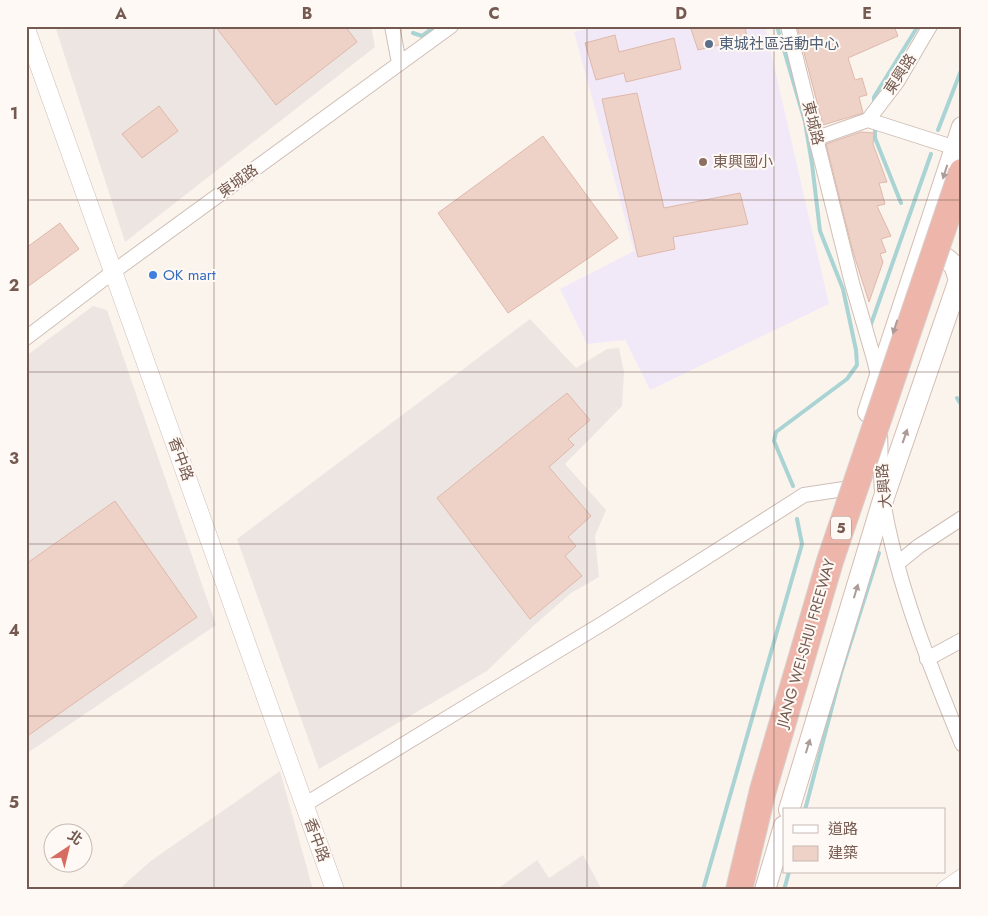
<svg xmlns="http://www.w3.org/2000/svg" width="988" height="916" font-family="Jost,'Noto Sans TC',sans-serif">
  <style>
    .industrial { fill: #ece5e2 }
    .education { fill: #f1e9f8 }
    .lines { fill: none; stroke-linecap: round; stroke-linejoin: round }
    .stream { stroke: #aad3d4; stroke-width: 4 }
    .building { fill: #eed2c8; stroke: #dfb8aa }
    .minor-casing { stroke: #cfbeb6; stroke-width: 16 }
    .tertiary-casing { stroke: #cfbeb6; stroke-width: 19 }
    .secondary-casing { stroke: #d2bdb3; stroke-width: 22 }
    .minor { stroke: #fff; stroke-width: 14 }
    .tertiary { stroke: #fff; stroke-width: 18 }
    .secondary { stroke: #fff; stroke-width: 20 }
    .motorway-bridge-casing { stroke: #d8d1ce; stroke-width: 28; stroke-linecap: butt }
    .motorway-bridge { stroke: #eeb5ab; stroke-width: 26 }
    .oneway { fill: #ac9c97 }
    .grid { fill: none; stroke: #755a51; stroke-width: 1; stroke-opacity: 0.55 }
    .service-dot { fill: #5c6f8a; stroke: #fef9f4; stroke-width: 2 }
    .education-dot { fill: #8d6e63; stroke: #fef9f4; stroke-width: 2 }
    .shop-dot { fill: #3f7fe0; stroke: #fef9f4; stroke-width: 2 }
    .labels { text-anchor: middle; dominant-baseline: central; stroke-width: 4; stroke-linejoin: round; paint-order: stroke }
    .shield { fill: #fef9f4; stroke: #9e8a82; stroke-width: 1 }
    .shield-label { font-size: 14px; font-weight: bold; fill: #755a51 }
    .service-label { font-size: 15px; fill: #4e5e75; stroke: #fef9f4; text-anchor: start }
    .street-label { font-size: 15px; fill: #755a51; stroke: #fef9f4 }
    .education-label { font-size: 15px; fill: #785e54; stroke: #fef9f4; text-anchor: start }
    .shop-label { font-size: 15px; fill: #366cbe; stroke: #fef9f4; text-anchor: start }
    .neatline { fill: none; stroke: #755a51; stroke-width: 2 }
    .grid-label { font-size: 16px; text-anchor: middle; font-weight: bold; fill: #755a51 }
  </style>
  <rect width="100%" height="100%" fill="#fbf4ed"/>
  <path class="industrial" d="M 55,26 L 371,26 L 375,47 L 125,242 Z
    M 93,306 L 107,310 L 216,625 L 26,754 L 26,356 Z
    M 530,319 L 576,368 L 607,349 L 619,348 L 624,372 L 622,406 L 565,464 L 606,510 L 595,536 L 599,577 L 571,593 L 531,628 L 487,671 L 319,769 L 237,539 Z
    M 280,771 L 313,890 L 118,890 L 152,860 Z
    M 583,855 L 602,890 L 496,890 L 537,860 L 549,878 Z"/>
  <path class="education" d="M 596,26 L 765,26 L 829,304 L 650,390 L 625,340 L 587,344 L 560,289 L 634,251 L 574,32 Z"/>
  <g class="lines">
    <path class="stream" d="M 777,26 L 805,122 L 812,164 L 820,231 L 843,289 L 856,350 L 857,365 L 847,379 L 776,432 L 774,441 L 793,486
      M 413,33 L 422,36 L 436,26
      M 874,105 L 874,97 L 918,26
      M 875,125 L 875,138 L 901,203
      M 938,130 L 962,68
      M 870,327 L 931,154
      M 957,398 L 962,406
      M 805,810 L 841,673 L 879,553
      M 703,890 L 802,544 L 797,519
      M 784,890 L 789,872"/>
  </g>
  <path class="building" d="M 215,26 L 345,26 L 357,42 L 276,105 Z
    M 690,26 L 745,26 L 747,38 L 698,50 Z
    M 797,26 L 894,26 L 898,36 L 848,58 L 855,80 L 862,78 L 867,95 L 859,97 L 863,113 L 823,125 Z
    M 615,35 L 619,52 L 674,38 L 681,69 L 626,82 L 624,73 L 596,80 L 585,43 Z
    M 637,93 L 664,208 L 740,193 L 748,224 L 673,237 L 675,249 L 638,257 L 602,99 Z
    M 159,106 L 178,131 L 142,158 L 122,134 Z
    M 861,132 L 874,133 L 873,144 L 887,182 L 879,183 L 885,204 L 877,206 L 891,236 L 881,239 L 886,252 L 880,254 L 883,262 L 869,302 L 853,252 L 826,144 Z
    M 543,136 L 618,238 L 508,313 L 438,213 Z
    M 60,223 L 79,249 L 26,288 L 26,248 Z
    M 567,393 L 590,420 L 568,439 L 574,445 L 549,467 L 591,516 L 568,537 L 576,546 L 565,556 L 582,576 L 530,619 L 437,498 Z
    M 115,501 L 197,617 L 26,737 L 26,564 Z"/>
  <g class="lines">
    <g class="minor-casing">
      <path id="minor" d="M 392,26 L 399,63
        M 788,26 L 852,283 L 874,359 L 878,376
        M 868,120 L 897,82 L 930,26
        M 817,138 L 868,120 L 962,150
        M 26,338 L 113,272 L 451,26
        M 880,433 C 881,455 880,479 883,501 C 897,584 930,667 962,744
        M 898,563 L 919,546 L 962,518
        M 927,659 L 962,640
        M 304,805 L 605,622 L 804,495 L 844,489"/>
    </g>
    <g class="tertiary-casing">
      <path id="tertiary" d="M 26,29 L 335,890
        M 945,890 L 962,878"/>
    </g>
    <g class="secondary-casing">
      <path id="secondary" d="M 921,261 L 929,257 L 943,256 L 954,265 L 959,280
        M 868,412 L 962,127
        M 789,810 L 883,500 L 962,271
        M 765,890 L 784,826"/>
    </g>
    <use href="#minor" class="minor"/>
    <use href="#tertiary" class="tertiary"/>
    <use href="#secondary" class="secondary"/>
    <g class="motorway-bridge-casing">
      <path id="motorway-bridge" d="M 739,890 L 763,790 L 830,561 L 962,172"/>
    </g>
    <use href="#motorway-bridge" class="motorway-bridge"/>
  </g>
  <defs><path id="oneway-solid" d="M-6-.8H1V-3.2L6.5 0L1 3.2V.8H-6Z" transform="scale(1.25)"/></defs>
  <g class="oneway">
    <use href="#oneway-solid" transform="translate(945 172) rotate(108)"/>
    <use href="#oneway-solid" transform="translate(895 327) rotate(108)"/>
    <use href="#oneway-solid" transform="translate(905 436) rotate(-71)"/>
    <use href="#oneway-solid" transform="translate(856 591) rotate(-73)"/>
    <use href="#oneway-solid" transform="translate(808 746) rotate(-73)"/>
  </g>
  <path class="grid" d="M 214,26 L 214,890M 401,26 L 401,890M 587,26 L 587,890M 774,26 L 774,890M 26,200 L 962,200M 26,372 L 962,372M 26,544 L 962,544M 26,716 L 962,716"/>
  <circle class="service-dot" cx="709" cy="44" r="5"/>
  <circle class="education-dot" cx="703" cy="162" r="5"/>
  <circle class="shop-dot" cx="153" cy="275" r="5"/>
  <g class="labels">
    <rect class="shield" x="831" y="516.5" width="20" height="23" rx="4"/>
    <g class="shield-label">
      <text x="841" y="528">5</text>
    </g>
    <g class="service-label">
      <text x="719" y="44">東城社區活動中心</text>
    </g>
    <g class="street-label">
      <text transform="translate(900 74) rotate(-57)">東興路</text>
      <text transform="translate(813 123) rotate(76)">東城路</text>
      <text transform="translate(238 181) rotate(-36)">東城路</text>
      <text transform="translate(181 459) rotate(70)">香中路</text>
      <text transform="translate(884 486) rotate(-95)">大興路</text>
      <text transform="translate(806 643) rotate(-74)">JIANG WEI-SHUI FREEWAY</text>
      <text transform="translate(317 840) rotate(70)">香中路</text>
    </g>
    <g class="education-label">
      <text x="713" y="162">東興國小</text>
    </g>
    <g class="shop-label">
      <text x="163" y="275">OK mart</text>
    </g>
  </g>
  <rect width="988" height="916" fill="none" stroke="#fef9f4" stroke-width="55"/>
  <rect x="783" y="808" width="162" height="65" fill="#fef9f4" stroke="#c7b9b3"/>
  <rect x="793" y="825" width="25" height="8" fill="#ffffff" stroke="#c7b9b3"/>
  <text x="828" y="834" font-size="15" fill="#755a51">道路</text>
  <rect x="793" y="846" width="25" height="15" fill="#eed2c8" stroke="#c7b9b3"/>
  <text x="828" y="858" font-size="15" fill="#755a51">建築</text>
  <g transform="translate(68 848) rotate(35)"><circle r="24" fill="#fef9f4" stroke="#c7b9b3"/>
  <path d="M0-4L9 19L0 12L-9 19Z" fill="#d76d60"/>
  <text y="-8" font-size="14" font-weight="bold" text-anchor="middle" fill="#755a51">北</text>
  </g>
  <rect x="28" y="28" width="932" height="860" class="neatline"/>
  <g class="grid-label">
    <text x="121" y="19">A</text>
    <text x="307" y="19">B</text>
    <text x="494" y="19">C</text>
    <text x="681" y="19">D</text>
    <text x="867" y="19">E</text>
    <text x="14" y="119">1</text>
    <text x="14" y="291">2</text>
    <text x="14" y="464">3</text>
    <text x="14" y="636">4</text>
    <text x="14" y="808">5</text>
  </g>
</svg>
